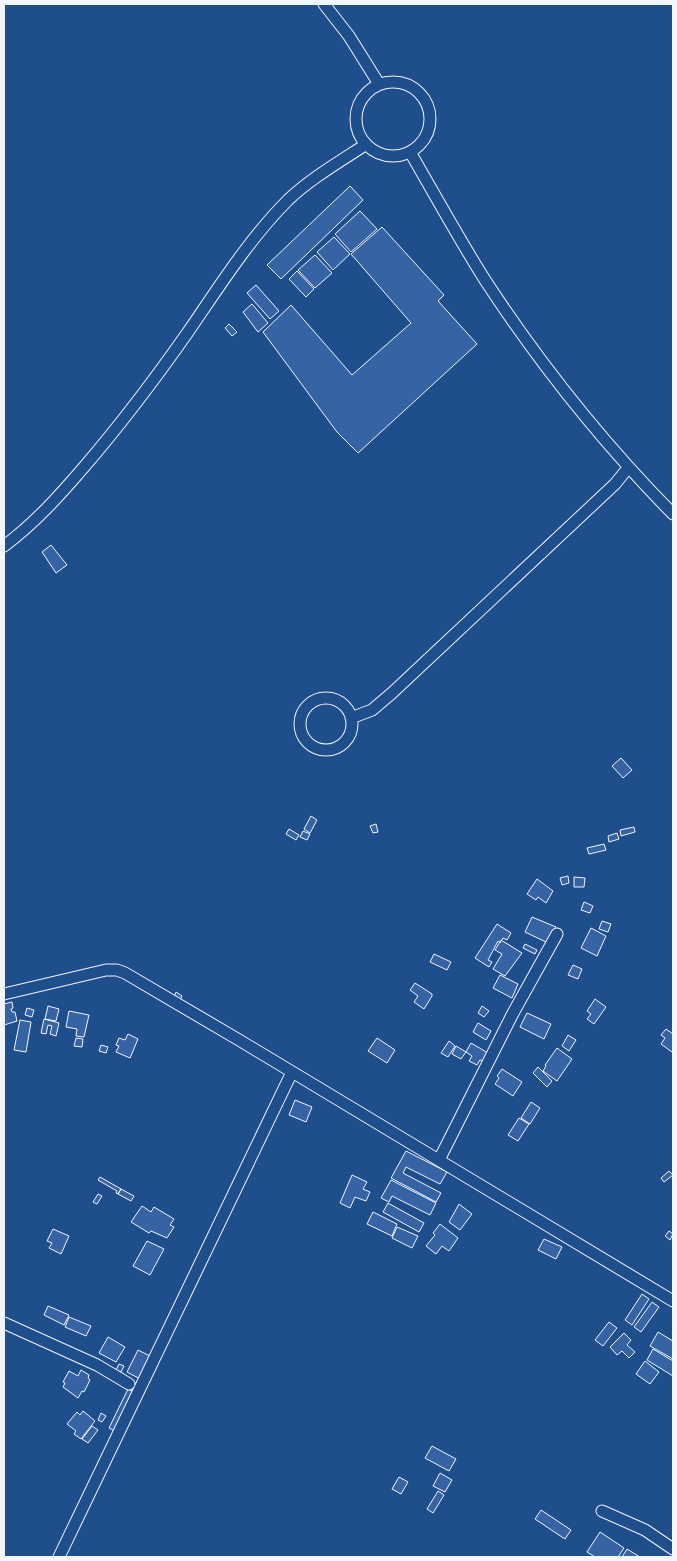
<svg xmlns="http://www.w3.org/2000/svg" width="677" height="1561" font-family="Quicksand,sans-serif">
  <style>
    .building { fill: #3563a3; stroke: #f2f6ff }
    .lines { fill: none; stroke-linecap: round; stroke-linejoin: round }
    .minor-casing { stroke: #f2f6ff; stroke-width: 13 }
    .minor { stroke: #1f4e8c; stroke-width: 11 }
  </style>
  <rect width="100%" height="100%" fill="#1f4e8c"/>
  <path class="building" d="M 350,186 L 363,200 L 281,279 L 267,265 Z
    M 360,211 L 377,229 L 351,252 L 335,234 Z
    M 382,227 L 444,295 L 438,301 L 477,344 L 358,453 L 337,432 L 263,332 L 291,305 L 352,375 L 411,323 L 351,254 Z
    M 334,237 L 350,254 L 333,270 L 317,252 Z
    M 315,255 L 332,273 L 315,288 L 298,270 Z
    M 297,271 L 314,289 L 306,297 L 289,279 Z
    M 256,285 L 279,311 L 270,319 L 247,293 Z
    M 252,304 L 268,323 L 258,332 L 243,312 Z
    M 229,324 L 237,332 L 232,336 L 225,328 Z
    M 51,545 L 67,565 L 56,573 L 42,552 Z
    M 621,758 L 632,770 L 623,778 L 612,766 Z
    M 311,816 L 317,820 L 310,833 L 304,829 Z
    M 376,824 L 378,832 L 373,833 L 370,826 Z
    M 634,827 L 635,832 L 621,836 L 620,830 Z
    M 289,829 L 299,835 L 296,840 L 286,834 Z
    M 303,831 L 310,834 L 307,840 L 300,837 Z
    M 617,833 L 619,839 L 609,842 L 608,836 Z
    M 604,844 L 606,850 L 589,854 L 587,848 Z
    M 568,876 L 569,883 L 562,885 L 560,878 Z
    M 574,877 L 585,878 L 584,887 L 574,887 Z
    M 537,879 L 553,891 L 546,903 L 538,897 L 536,900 L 527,894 Z
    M 584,902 L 593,906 L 590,913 L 581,910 Z
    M 532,917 L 556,927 L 548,943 L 525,932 Z
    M 602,921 L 611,924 L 608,932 L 599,929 Z
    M 497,924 L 511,933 L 507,940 L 503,938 L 500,943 L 498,941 L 488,960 L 492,962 L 489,967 L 475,958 Z
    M 591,928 L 606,936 L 597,956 L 581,948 Z
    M 501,940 L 522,953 L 505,976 L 493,969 L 502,954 L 495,950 Z
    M 525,944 L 537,950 L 535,954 L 523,948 Z
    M 434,954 L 451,962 L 447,970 L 430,962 Z
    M 573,965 L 582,969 L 578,979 L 568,975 Z
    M 500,975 L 518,984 L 512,998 L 493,988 Z
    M 415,983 L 432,994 L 432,996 L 424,1009 L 414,1002 L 418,996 L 410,990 Z
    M 176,992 L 182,996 L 180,1000 L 174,997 Z
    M 595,999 L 606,1007 L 594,1024 L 587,1019 L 591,1014 L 587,1011 Z
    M 12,1002 L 13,1008 L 11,1009 L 12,1012 L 15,1012 L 17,1021 L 4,1025 L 4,1004 Z
    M 48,1006 L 59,1009 L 56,1021 L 45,1019 Z
    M 482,1006 L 489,1011 L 484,1017 L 478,1013 Z
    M 27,1008 L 34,1010 L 32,1017 L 25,1015 Z
    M 69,1011 L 89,1015 L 84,1037 L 76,1036 L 77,1029 L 66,1027 Z
    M 527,1013 L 551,1024 L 544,1039 L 520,1027 Z
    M 44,1019 L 59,1023 L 56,1036 L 50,1034 L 52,1026 L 48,1025 L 46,1034 L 41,1033 Z
    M 20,1020 L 31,1022 L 26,1052 L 14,1050 Z
    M 478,1023 L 491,1031 L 486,1040 L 473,1032 Z
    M 666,1029 L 673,1034 L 673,1050 L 672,1052 L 661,1044 L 665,1038 L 661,1035 Z
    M 128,1034 L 138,1039 L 130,1058 L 116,1052 L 119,1046 L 116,1045 L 119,1038 L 125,1040 Z
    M 568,1035 L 576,1040 L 569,1051 L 562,1046 Z
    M 76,1038 L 83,1039 L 82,1047 L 74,1046 Z
    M 377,1038 L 395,1050 L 387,1063 L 368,1051 Z
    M 449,1041 L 455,1046 L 448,1057 L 441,1053 Z
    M 471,1043 L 488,1053 L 483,1061 L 480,1060 L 477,1065 L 469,1061 L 472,1056 L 466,1052 Z
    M 101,1045 L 108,1047 L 106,1053 L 99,1051 Z
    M 456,1046 L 466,1052 L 461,1059 L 452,1054 Z
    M 557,1048 L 572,1059 L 557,1081 L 543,1071 L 546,1066 L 545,1065 Z
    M 538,1067 L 552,1081 L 547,1087 L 533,1073 Z
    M 502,1069 L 522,1082 L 513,1096 L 495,1084 L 499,1078 L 497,1076 Z
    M 295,1100 L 312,1107 L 306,1122 L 289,1115 Z
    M 531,1102 L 540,1108 L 530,1124 L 521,1118 Z
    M 519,1118 L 529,1124 L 518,1141 L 508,1135 Z
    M 406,1151 L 447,1172 L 440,1184 L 406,1167 L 403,1173 L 441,1193 L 436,1202 L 391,1178 Z
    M 669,1171 L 673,1175 L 664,1182 L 661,1178 Z
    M 352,1175 L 367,1182 L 363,1189 L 370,1192 L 366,1201 L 355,1197 L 350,1208 L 340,1203 Z
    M 100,1177 L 121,1189 L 118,1194 L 116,1193 L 117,1191 L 98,1180 Z
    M 391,1180 L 436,1203 L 430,1215 L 392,1196 L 389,1202 L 381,1198 Z
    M 121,1189 L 134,1196 L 131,1201 L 118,1194 Z
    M 98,1194 L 102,1196 L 97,1204 L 93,1202 Z
    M 388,1203 L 424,1223 L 419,1232 L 383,1212 Z
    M 459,1204 L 472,1214 L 460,1230 L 449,1222 Z
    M 142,1206 L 151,1212 L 154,1207 L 174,1219 L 170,1225 L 174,1227 L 167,1238 L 151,1231 L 149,1233 L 131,1222 Z
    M 373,1212 L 397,1224 L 392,1236 L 367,1224 Z
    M 440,1224 L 458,1238 L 449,1251 L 442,1246 L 436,1254 L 426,1246 L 435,1235 L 433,1233 Z
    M 397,1227 L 418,1236 L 412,1248 L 392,1238 Z
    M 53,1229 L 69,1236 L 61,1254 L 49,1248 L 52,1243 L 47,1241 Z
    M 669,1231 L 673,1234 L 670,1240 L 665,1236 Z
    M 544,1239 L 562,1247 L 556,1259 L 538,1250 Z
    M 147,1241 L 164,1249 L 150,1275 L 133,1266 Z
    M 642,1294 L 649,1299 L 632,1325 L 625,1320 Z
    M 652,1302 L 659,1307 L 641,1332 L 634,1327 Z
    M 48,1306 L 69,1315 L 64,1325 L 44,1315 Z
    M 69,1317 L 91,1326 L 86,1336 L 65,1327 Z
    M 609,1322 L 617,1328 L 603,1346 L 595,1340 Z
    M 658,1332 L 673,1341 L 673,1359 L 650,1346 Z
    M 624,1333 L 631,1340 L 627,1345 L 635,1352 L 629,1358 L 622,1351 L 617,1355 L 610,1347 Z
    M 108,1337 L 125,1347 L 116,1362 L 99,1353 Z
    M 653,1349 L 673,1361 L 673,1376 L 647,1360 Z
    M 138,1350 L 150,1356 L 142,1380 L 127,1372 Z
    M 645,1361 L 659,1372 L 650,1384 L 636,1374 Z
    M 119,1364 L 124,1366 L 121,1372 L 116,1370 Z
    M 81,1370 L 89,1375 L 88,1378 L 90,1380 L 84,1392 L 82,1391 L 78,1398 L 63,1387 L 65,1383 L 63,1382 L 69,1371 L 78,1376 Z
    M 128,1389 L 136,1393 L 117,1432 L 109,1428 Z
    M 83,1411 L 95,1421 L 81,1439 L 74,1434 L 76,1431 L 67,1424 L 77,1412 L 80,1415 Z
    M 101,1413 L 106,1416 L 102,1422 L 98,1420 Z
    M 92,1426 L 98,1430 L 88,1443 L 82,1439 Z
    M 432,1446 L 456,1459 L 449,1471 L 425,1458 Z
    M 440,1473 L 452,1480 L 445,1492 L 433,1486 Z
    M 399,1477 L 408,1482 L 401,1494 L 392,1489 Z
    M 438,1491 L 444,1495 L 433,1513 L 427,1509 Z
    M 541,1510 L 571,1530 L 565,1539 L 535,1519 Z
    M 600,1532 L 624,1548 L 618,1557 L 595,1557 L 587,1552 Z
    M 627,1549 L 640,1557 L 622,1557 Z"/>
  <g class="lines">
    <g class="minor-casing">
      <path id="minor" d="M 324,4 L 349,36 L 379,84
        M356 119a37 37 0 1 1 74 0a37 37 0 1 1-74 0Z
        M 410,152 C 435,195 459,239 485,280 C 540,364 603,443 673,514
        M 4,546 C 34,524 60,495 84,467 C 121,424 155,379 188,332 C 219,287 249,239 288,200 C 310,179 339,162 365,145
        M300 724a26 26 0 1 1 52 0a26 26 0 1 1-52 0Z
        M 351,718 L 372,710 L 392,693 L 615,484 L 628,468
        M 4,994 L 106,970 L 117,970 L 125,973 L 239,1040 L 673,1301
        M 439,1160 L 512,1015 L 557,934
        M 4,1323 L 97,1365 L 129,1384
        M 602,1511 L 645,1530 L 673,1549
        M 59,1557 L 292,1072"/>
    </g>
    <use href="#minor" class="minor"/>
  </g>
  <rect width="677" height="1561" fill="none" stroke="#f2f6ff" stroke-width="10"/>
</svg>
